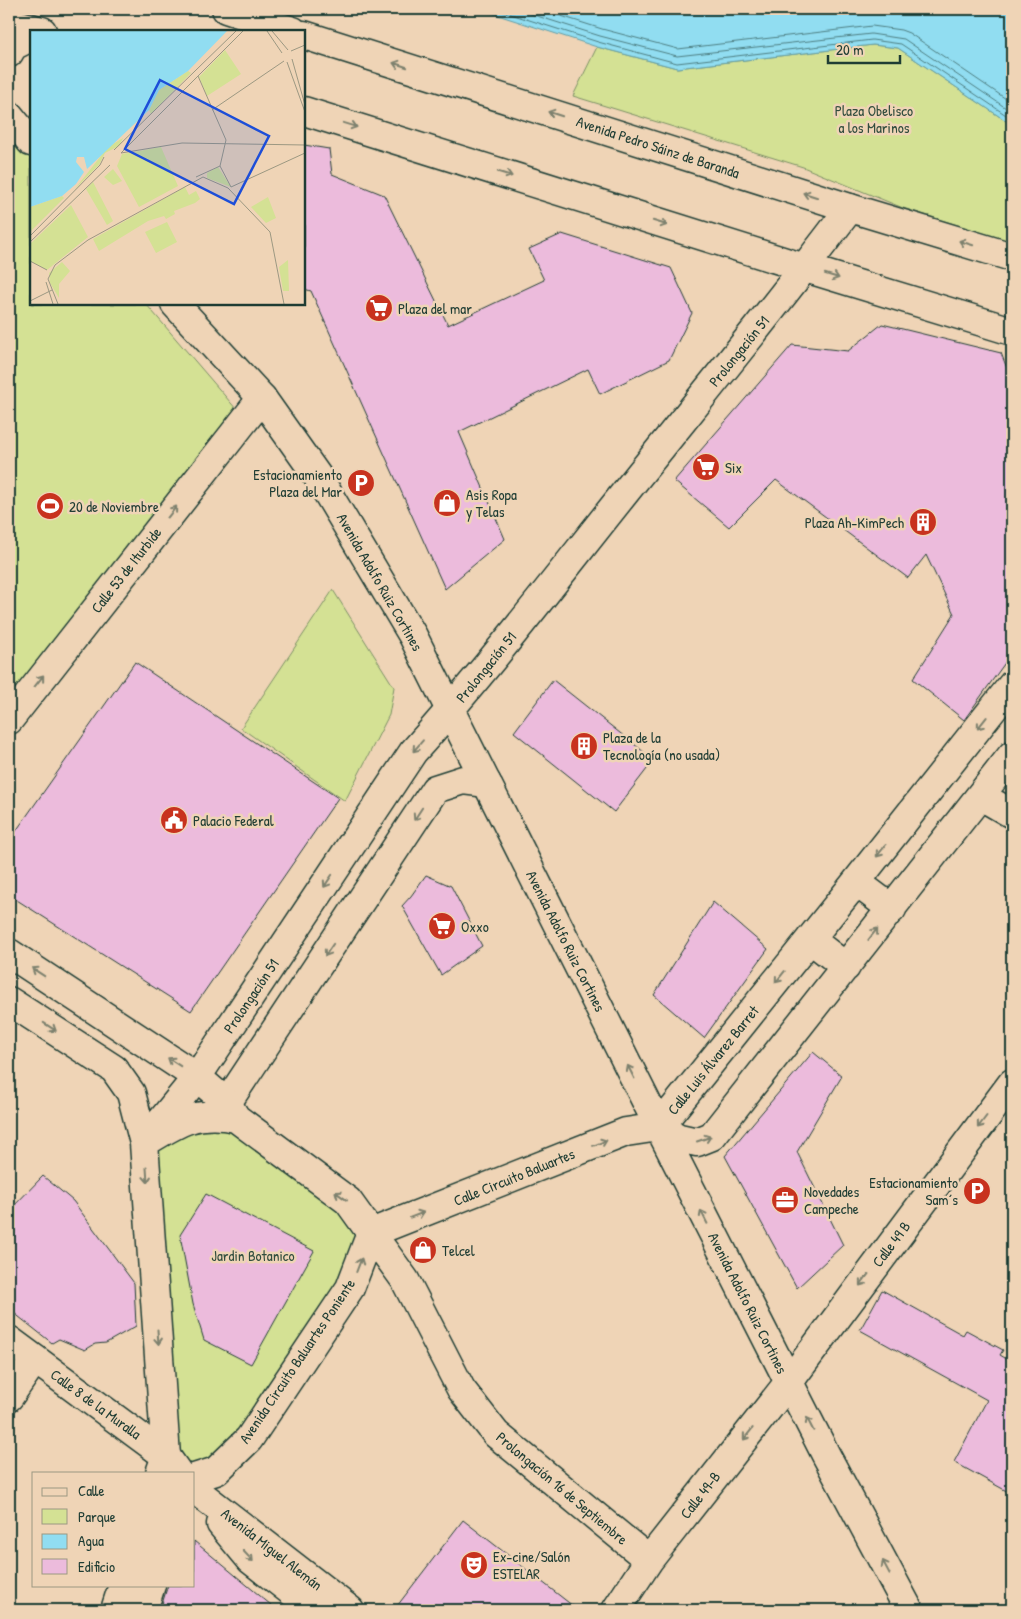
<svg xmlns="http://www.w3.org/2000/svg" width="1021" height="1619" font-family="'Patrick Hand',sans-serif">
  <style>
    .green { fill: #d4e194; stroke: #7a8f64 }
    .water { fill: #91ddf1; stroke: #639da5 }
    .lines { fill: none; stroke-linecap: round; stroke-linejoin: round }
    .shore { stroke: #4d7d80; stroke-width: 1 }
    .building { fill: #ecbbdc; stroke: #1f3d34 }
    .minor-casing { stroke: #1f3d34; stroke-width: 31 }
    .secondary-casing { stroke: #1f3d34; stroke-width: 31 }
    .primary-casing { stroke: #1f3d34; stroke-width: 31 }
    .minor { stroke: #efd4b6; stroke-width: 28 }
    .secondary { stroke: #efd4b6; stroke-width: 28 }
    .primary { stroke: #efd4b6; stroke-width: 28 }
    .oneway { stroke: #7d816e }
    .labels { text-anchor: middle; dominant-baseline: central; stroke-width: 5; stroke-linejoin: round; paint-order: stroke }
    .park-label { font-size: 15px; fill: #314d3e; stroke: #efd4b6 }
    .street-label { font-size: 15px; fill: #1f3d34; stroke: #efd4b6 }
    .poi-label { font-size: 15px; fill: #1f3d34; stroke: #efd4b6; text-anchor: start }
    .inset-road { fill: none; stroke: #9c9882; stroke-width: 1 }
    .view { fill: #1d4ed8; fill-opacity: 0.15; stroke: #1d4ed8; stroke-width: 2.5 }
    .inset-edge { fill: none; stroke: #1f3d34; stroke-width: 2.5 }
  </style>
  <rect width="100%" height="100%" fill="#efd4b6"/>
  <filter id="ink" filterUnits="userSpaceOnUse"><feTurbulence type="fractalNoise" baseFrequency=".02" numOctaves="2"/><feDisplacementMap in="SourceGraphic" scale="10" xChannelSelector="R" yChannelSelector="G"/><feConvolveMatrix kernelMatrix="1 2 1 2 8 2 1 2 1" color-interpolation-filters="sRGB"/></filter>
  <g filter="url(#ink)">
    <path class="green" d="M 873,45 L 898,48 L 1012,125 L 1012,242 L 903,208 L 803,167 L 573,96 L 597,47 L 677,68 Z
      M 9,124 L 31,158 L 31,304 L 146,304 L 237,410 L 9,699 Z
      M 333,590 L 394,687 L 389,715 L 345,801 L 241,728 Z
      M 236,1118 L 371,1233 L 216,1471 L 178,1473 L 144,1143 Z"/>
    <path class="water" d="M 479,9 L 1012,9 L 1012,125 L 898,48 L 873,45 L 677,68 L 597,47 Z"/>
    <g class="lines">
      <path class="shore" d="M 495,9 L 598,42 L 677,63 L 872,40 L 901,44 L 1012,119
        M 515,9 L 600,36 L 677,56 L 871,34 L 904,39 L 1012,112
        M 539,9 L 602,29 L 678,49 L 872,26 L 901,30 L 909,33 L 1012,103"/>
    </g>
    <path class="building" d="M 304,145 L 329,149 L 332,174 L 384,195 L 448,325 L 544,280 L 529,249 L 562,234 L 671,268 L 692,313 L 669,360 L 600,394 L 588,369 L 459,432 L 505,539 L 445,589 L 311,291 L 304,289 Z
      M 882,324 L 1001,353 L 1012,381 L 1012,653 L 964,720 L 913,679 L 954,614 L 926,555 L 908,578 L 776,480 L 729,527 L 674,481 L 792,345 L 848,351 Z
      M 135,662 L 338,798 L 191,1011 L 9,895 L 9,841 Z
      M 553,680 L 654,760 L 614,812 L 514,732 Z
      M 426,875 L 451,886 L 482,946 L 441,975 L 402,906 L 411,896 Z
      M 713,902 L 768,949 L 704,1038 L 654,995 Z
      M 813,1052 L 842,1076 L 797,1152 L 843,1245 L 797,1288 L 725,1156 Z
      M 43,1176 L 73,1201 L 134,1283 L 136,1326 L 106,1343 L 95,1344 L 85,1350 L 59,1339 L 52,1343 L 9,1309 L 9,1211 Z
      M 206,1194 L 314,1251 L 251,1364 L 204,1340 L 193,1304 L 180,1235 Z
      M 882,1290 L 963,1335 L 966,1330 L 1003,1350 L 1000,1355 L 1012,1362 L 1012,1494 L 954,1462 L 987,1400 L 860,1330 Z
      M 463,1520 L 578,1610 L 394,1610 Z
      M 194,1541 L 277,1610 L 160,1610 L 168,1585 L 194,1585 Z"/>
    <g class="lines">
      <g class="minor-casing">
        <path id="minor" d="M 9,720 L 262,398
          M 227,1103 L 435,789 L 463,780 L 487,783
          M 145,1141 L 197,1077 L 413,752 C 491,665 562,571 635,480 C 707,390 781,300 850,208
          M 371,1233 L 405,1280 L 461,1389 L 496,1434 L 649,1560
          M 9,1340 L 166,1456 L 178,1473
          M 9,1397 L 35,1359
          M 616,1610 L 649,1560 L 789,1382 L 1012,1083"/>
      </g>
      <g class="secondary-casing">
        <path id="secondary" d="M 9,115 L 31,142
          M 175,304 L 262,398 L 318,477 L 413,636 L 659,1127 L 826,1455 L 909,1610
          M 981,796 L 1012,814
          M 856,882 L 892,909
          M 810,939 L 846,967
          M 9,953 L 197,1077 L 227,1103 L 236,1118 L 348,1201 L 371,1233
          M 9,1001 L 114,1069 L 131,1093 L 144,1143 L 166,1456 L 160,1473
          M 659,1127 L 856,882 L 1012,685
          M 659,1127 L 679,1138 L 697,1142 L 712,1136 L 1012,755
          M 144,1143 C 178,1122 195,1110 236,1118
          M 371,1233 L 626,1132 L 659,1127
          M 194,1478 L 216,1471 L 249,1439 L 350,1288 L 371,1233
          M 194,1489 L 350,1610
          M 221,1524 L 251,1560 L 315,1610
          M 115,1610 L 123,1585
          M 143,1610 L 151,1585"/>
      </g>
      <g class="primary-casing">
        <path id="primary" d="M 226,9 L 293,31
          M 9,22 L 42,31
          M 304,35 L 850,208 L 1012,257
          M 9,53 L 13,46 L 31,37
          M 304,111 L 805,268 L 1012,331"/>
      </g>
      <use href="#minor" class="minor"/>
      <use href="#secondary" class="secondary"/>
      <use href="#primary" class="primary"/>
    </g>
    <defs><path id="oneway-shaft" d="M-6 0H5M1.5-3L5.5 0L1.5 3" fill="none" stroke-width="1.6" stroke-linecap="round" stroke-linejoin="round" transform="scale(1.25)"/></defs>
    <g class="oneway">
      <use href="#oneway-shaft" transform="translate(400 65) rotate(-162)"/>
      <use href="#oneway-shaft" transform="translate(555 114) rotate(-162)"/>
      <use href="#oneway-shaft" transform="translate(350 125) rotate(17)"/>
      <use href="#oneway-shaft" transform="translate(505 174) rotate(17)"/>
      <use href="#oneway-shaft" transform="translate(810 195) rotate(-162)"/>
      <use href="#oneway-shaft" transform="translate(660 223) rotate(17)"/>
      <use href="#oneway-shaft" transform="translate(966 243) rotate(-163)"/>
      <use href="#oneway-shaft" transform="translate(832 276) rotate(17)"/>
      <use href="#oneway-shaft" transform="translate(172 512) rotate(-52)"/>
      <use href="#oneway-shaft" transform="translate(39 681) rotate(-52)"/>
      <use href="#oneway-shaft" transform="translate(982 723) rotate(128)"/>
      <use href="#oneway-shaft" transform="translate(418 746) rotate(131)"/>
      <use href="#oneway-shaft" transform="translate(418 814) rotate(123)"/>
      <use href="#oneway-shaft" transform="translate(881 851) rotate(128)"/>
      <use href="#oneway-shaft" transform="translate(328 881) rotate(124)"/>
      <use href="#oneway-shaft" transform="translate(873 934) rotate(-52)"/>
      <use href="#oneway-shaft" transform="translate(329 950) rotate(124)"/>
      <use href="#oneway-shaft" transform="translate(38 972) rotate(-147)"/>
      <use href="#oneway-shaft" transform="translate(780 977) rotate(129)"/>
      <use href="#oneway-shaft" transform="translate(50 1027) rotate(33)"/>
      <use href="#oneway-shaft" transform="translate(174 1062) rotate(-147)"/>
      <use href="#oneway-shaft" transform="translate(631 1072) rotate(-117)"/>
      <use href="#oneway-shaft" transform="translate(982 1122) rotate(127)"/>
      <use href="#oneway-shaft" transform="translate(704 1139) rotate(-19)"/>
      <use href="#oneway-shaft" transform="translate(600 1143) rotate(-22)"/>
      <use href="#oneway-shaft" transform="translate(147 1175) rotate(86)"/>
      <use href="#oneway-shaft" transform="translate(341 1196) rotate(-144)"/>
      <use href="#oneway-shaft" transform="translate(417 1215) rotate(-21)"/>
      <use href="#oneway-shaft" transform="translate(704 1217) rotate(-117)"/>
      <use href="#oneway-shaft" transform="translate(359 1265) rotate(-69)"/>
      <use href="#oneway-shaft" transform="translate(864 1280) rotate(127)"/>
      <use href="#oneway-shaft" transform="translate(158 1337) rotate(86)"/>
      <use href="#oneway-shaft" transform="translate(810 1424) rotate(-117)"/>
      <use href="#oneway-shaft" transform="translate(748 1434) rotate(128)"/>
      <use href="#oneway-shaft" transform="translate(248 1556) rotate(47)"/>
      <use href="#oneway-shaft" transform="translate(886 1567) rotate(-118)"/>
    </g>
  </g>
  <defs>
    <g id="supermarket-disc" transform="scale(1.4375)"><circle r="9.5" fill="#c8321e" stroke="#efd4b6"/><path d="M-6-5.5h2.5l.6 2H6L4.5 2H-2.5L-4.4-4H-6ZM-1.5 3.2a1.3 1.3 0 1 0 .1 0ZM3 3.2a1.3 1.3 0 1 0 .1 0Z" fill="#fff"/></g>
    <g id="parking-disc" transform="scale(1.4375)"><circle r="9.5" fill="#c8321e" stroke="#efd4b6"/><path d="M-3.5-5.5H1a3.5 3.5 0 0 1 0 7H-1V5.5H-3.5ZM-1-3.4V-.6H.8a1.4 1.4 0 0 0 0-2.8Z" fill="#fff"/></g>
    <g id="shop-disc" transform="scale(1.4375)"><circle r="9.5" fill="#c8321e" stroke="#efd4b6"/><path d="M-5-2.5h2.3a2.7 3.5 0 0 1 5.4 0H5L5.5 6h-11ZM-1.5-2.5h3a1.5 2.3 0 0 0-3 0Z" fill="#fff"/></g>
    <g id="stadium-disc" transform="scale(1.4375)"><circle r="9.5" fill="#c8321e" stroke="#efd4b6"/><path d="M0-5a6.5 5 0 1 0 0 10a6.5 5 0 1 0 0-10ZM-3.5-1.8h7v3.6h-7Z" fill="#fff"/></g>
    <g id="building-disc" transform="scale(1.4375)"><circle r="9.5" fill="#c8321e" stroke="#efd4b6"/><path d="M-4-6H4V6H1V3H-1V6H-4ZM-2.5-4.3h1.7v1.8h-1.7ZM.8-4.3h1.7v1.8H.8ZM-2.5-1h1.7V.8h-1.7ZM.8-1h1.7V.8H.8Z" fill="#fff"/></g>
    <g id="civic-disc" transform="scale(1.4375)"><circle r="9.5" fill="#c8321e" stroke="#efd4b6"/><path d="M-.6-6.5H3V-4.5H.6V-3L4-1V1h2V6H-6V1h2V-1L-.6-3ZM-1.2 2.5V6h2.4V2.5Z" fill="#fff"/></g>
    <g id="office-disc" transform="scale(1.4375)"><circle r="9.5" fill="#c8321e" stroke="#efd4b6"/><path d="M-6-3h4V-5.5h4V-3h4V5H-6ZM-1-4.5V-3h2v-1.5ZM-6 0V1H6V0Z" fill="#fff"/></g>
    <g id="theatre-disc" transform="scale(1.4375)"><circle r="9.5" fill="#c8321e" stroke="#efd4b6"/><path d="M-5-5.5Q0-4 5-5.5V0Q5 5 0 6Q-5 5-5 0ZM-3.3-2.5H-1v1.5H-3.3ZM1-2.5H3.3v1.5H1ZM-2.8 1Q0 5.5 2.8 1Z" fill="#fff"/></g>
  </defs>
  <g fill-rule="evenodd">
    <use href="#supermarket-disc" x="379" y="308"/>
    <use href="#supermarket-disc" x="706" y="467"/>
    <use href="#parking-disc" x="361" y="483"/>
    <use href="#shop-disc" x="447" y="503"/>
    <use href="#stadium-disc" x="50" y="506"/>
    <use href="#building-disc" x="923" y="522"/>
    <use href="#building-disc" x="584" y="746"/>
    <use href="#civic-disc" x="174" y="820"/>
    <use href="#supermarket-disc" x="442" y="926"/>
    <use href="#parking-disc" x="977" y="1191"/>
    <use href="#office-disc" x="785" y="1200"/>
    <use href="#shop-disc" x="423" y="1250"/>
    <use href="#theatre-disc" x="474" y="1565"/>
  </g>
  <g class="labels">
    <g class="park-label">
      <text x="874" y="110">Plaza Obelisco<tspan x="874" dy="17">a los Marinos</tspan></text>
      <text x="253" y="1255">Jardin Botanico</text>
    </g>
    <g class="street-label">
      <text transform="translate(658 147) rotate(18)">Avenida Pedro Sáinz de Baranda</text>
      <text transform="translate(739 351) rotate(-51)">Prolongación 51</text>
      <text transform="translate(126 570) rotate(-52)">Calle 53 de Iturbide</text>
      <text transform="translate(380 582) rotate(60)">Avenida Adolfo Ruiz Cortines</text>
      <text transform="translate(486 667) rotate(-51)">Prolongación 51</text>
      <text transform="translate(566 941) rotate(63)">Avenida Adolfo Ruiz Cortines</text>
      <text transform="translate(251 996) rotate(-56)">Prolongación 51</text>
      <text transform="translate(713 1060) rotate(-51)">Calle Luis Álvarez Barret</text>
      <text transform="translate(514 1177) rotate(-22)">Calle Circuito Baluartes</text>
      <text transform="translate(891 1244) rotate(-53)">Calle 49 B</text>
      <text transform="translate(748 1303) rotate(63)">Avenida Adolfo Ruiz Cortines</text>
      <text transform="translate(297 1361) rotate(-56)">Avenida Circuito Baluartes Poniente</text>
      <text transform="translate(96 1404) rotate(36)">Calle 8 de la Muralla</text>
      <text transform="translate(562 1488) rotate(40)">Prolongación 16 de Septiembre</text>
      <text transform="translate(700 1495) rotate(-52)">Calle 49-B</text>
      <text transform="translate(272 1549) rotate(38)">Avenida Miguel Alemán</text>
    </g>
    <g class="poi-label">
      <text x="398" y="308">Plaza del mar</text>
      <text x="725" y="467">Six</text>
      <text x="342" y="474" text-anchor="end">Estacionamiento<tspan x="342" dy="17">Plaza del Mar</tspan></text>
      <text x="466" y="494">Asis Ropa<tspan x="466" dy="17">y Telas</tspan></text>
      <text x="69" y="506">20 de Noviembre</text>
      <text x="904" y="522" text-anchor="end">Plaza Ah-KimPech</text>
      <text x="603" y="737">Plaza de la<tspan x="603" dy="17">Tecnología (no usada)</tspan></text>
      <text x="193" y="820">Palacio Federal</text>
      <text x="461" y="926">Oxxo</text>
      <text x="958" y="1182" text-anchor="end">Estacionamiento<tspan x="958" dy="17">Sam´s</tspan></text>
      <text x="804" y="1191">Novedades<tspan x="804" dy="17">Campeche</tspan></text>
      <text x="442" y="1250">Telcel</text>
      <text x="493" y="1556">Ex-cine/Salón<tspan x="493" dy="17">ESTELAR</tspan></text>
    </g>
  </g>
  <g transform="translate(30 30)">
    <rect width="275" height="275" fill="#efd4b6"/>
    <path d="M 195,20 L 211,44 L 177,66 L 169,47 ZM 158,41 L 161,43 L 121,84 L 119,80 L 129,60 ZM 93,108 L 89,116 L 75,123 L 69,135 L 44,160 L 78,117 ZM 131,117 L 148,156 L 109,177 L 87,136 L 92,124 ZM 188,137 L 201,157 L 177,148 L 177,143 ZM 83,139 L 92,151 L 83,155 L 74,147 ZM 63,152 L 83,191 L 77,195 L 56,159 ZM 155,157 L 159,165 L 166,161 L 170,169 L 165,173 L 144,181 L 145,184 L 136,189 L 134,186 L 118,191 L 69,221 L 63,209 ZM 32,166 L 34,168 L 0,202 L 0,177 ZM 238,167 L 246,188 L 236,193 L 221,177 ZM 41,175 L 58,207 L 17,240 L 0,231 L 0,214 ZM 137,192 L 147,212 L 126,223 L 115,202 ZM 258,230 L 259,261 L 253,261 L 249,237 ZM 32,232 L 40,241 L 29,254 L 29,268 L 20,253 L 19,243 Z" fill="#d4e194"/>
    <path d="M 0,1 L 197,1 L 158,41 L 129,60 L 119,80 L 57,139 L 54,127 L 47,127 L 46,132 L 54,142 L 46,154 L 32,166 L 0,177 Z" fill="#91ddf1"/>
    <path class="inset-road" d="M 237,1 L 252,23M 242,1 L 258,20M 261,21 L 275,15M 262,29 L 275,75M 257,32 L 275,82M 168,46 L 196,110 L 190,136M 182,80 L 254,31M 84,120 L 206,1M 91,123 L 152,113 L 275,115M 91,123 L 213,1M 190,136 L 201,157M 166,147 L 190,136M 201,157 L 275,123M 0,206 L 70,135 L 74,127M 0,212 L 80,135M 0,231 L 17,240M 16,252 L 23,274M 0,271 L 22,260M 28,274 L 18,249 L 25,235 L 58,210 L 173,147 L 198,158 L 240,202 L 254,274"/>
    <path class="view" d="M 130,50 L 239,106 L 204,174 L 95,119 Z"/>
    <rect width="275" height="275" class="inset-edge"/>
  </g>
  <rect width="1021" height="1619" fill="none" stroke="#efd4b6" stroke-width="30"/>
  <rect x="15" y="15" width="991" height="1589" fill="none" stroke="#1f3d34" stroke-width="2" filter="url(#ink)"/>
  <rect x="32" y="1472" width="162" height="115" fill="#efd4b6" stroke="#9c9882"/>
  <rect x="42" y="1488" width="25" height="8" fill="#efd4b6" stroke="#9c9882"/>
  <text x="78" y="1496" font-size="15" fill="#1f3d34">Calle</text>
  <rect x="42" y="1509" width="25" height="15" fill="#d4e194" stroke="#9c9882"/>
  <text x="78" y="1522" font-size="15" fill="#1f3d34">Parque</text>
  <rect x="42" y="1534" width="25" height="15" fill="#91ddf1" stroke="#9c9882"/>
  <text x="78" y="1546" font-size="15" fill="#1f3d34">Agua</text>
  <rect x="42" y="1559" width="25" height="15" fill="#ecbbdc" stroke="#9c9882"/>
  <text x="78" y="1572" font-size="15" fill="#1f3d34">Edificio</text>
  <path d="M828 55v8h72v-8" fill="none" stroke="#1f3d34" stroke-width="2.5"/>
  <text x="836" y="55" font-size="15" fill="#1f3d34" stroke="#efd4b6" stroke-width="4" paint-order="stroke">20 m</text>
</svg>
